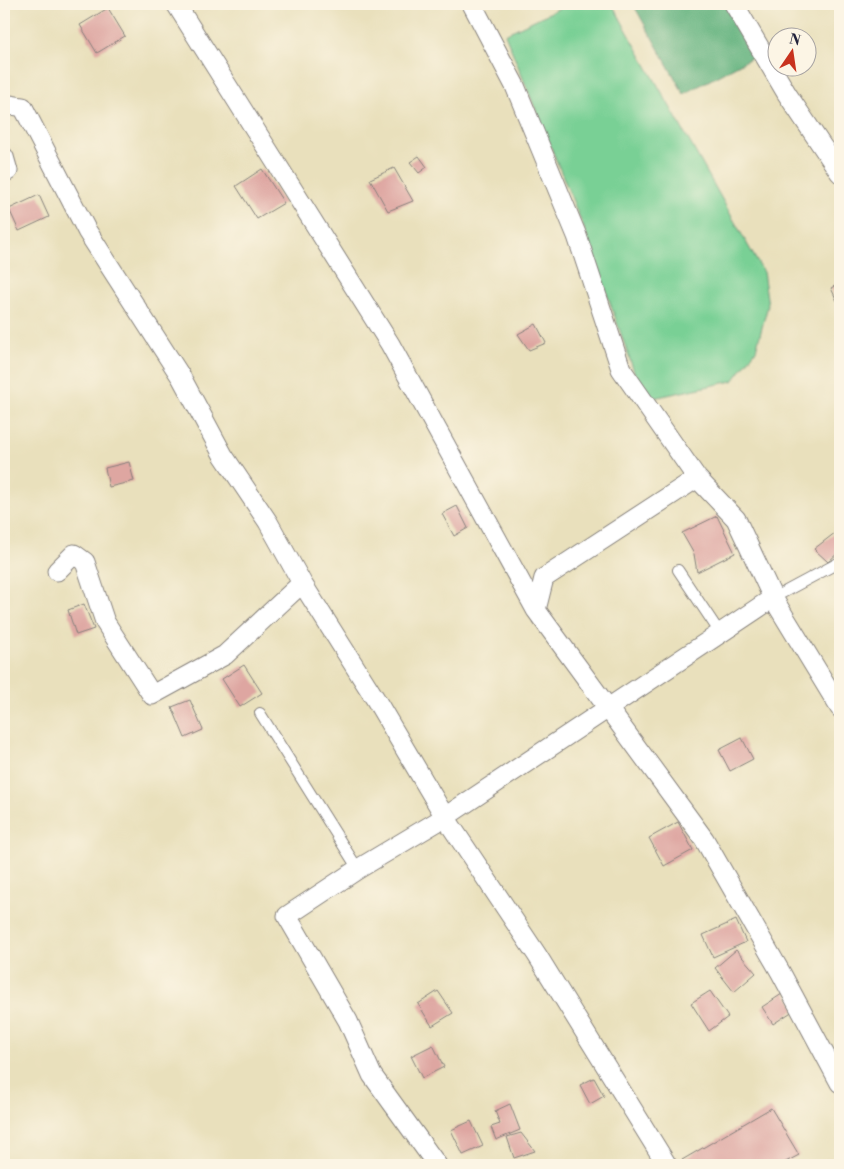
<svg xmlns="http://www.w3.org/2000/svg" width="844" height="1169" font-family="'Libre Bodoni',serif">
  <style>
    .green { fill: #79d095; stroke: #4e7968 }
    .forest { fill: #62b27e; stroke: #426a5c }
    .building { fill: #dea6a1 }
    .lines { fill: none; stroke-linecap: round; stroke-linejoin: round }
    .service-casing { stroke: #86817c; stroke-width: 12 }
    .minor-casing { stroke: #86817c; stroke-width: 21 }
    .service { stroke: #fff; stroke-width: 10 }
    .minor { stroke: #fff; stroke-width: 19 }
  </style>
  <rect width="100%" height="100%" fill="#fcf5e5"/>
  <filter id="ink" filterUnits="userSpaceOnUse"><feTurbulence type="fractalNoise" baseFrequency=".02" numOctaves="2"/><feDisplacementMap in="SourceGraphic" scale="10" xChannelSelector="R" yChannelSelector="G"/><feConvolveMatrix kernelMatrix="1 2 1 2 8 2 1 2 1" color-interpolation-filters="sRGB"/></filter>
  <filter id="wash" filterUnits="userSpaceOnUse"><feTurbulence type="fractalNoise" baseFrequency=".0096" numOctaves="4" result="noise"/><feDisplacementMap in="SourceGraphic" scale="20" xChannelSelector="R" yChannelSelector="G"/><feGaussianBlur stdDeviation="1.12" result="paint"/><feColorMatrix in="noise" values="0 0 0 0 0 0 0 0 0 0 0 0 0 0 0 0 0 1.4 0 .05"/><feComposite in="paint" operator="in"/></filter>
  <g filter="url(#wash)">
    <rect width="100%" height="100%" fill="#e9e0bc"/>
    <path class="green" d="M 568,4 L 612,4 L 763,272 L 768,305 L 756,350 L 733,381 L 644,400 L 585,231 L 505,34 Z"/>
    <path class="forest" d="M 633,4 L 735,4 L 762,52 L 684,94 Z"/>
    <g id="blocks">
      <path class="building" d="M 108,8 L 125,36 L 97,53 L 80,25 Z
        M 419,156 L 427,167 L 419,173 L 410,162 Z
        M 394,168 L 413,201 L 388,211 L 370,179 Z
        M 262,169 L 284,203 L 257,219 L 236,186 Z
        M 39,195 L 49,217 L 19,231 L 9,209 Z
        M 840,283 L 840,299 L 837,301 L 831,288 Z
        M 536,324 L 546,343 L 529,350 L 518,334 Z
        M 129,462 L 134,481 L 109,487 L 105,468 Z
        M 457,506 L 468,528 L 454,536 L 442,514 Z
        M 717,516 L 735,553 L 697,572 L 694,554 L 682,533 Z
        M 840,529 L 840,551 L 828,562 L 814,549 Z
        M 84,604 L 94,629 L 76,635 L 68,610 Z
        M 244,665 L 262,693 L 240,707 L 222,679 Z
        M 190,700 L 203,730 L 185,738 L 172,707 Z
        M 742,738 L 753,759 L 730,771 L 719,750 Z
        M 678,822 L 693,850 L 664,866 L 649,838 Z
        M 736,920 L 746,942 L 713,957 L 703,935 Z
        M 736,950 L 756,973 L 734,992 L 715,968 Z
        M 438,991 L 453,1013 L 432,1026 L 418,1004 Z
        M 710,991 L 728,1017 L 709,1031 L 691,1003 Z
        M 785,992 L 796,1009 L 773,1024 L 762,1007 Z
        M 433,1045 L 444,1067 L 422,1078 L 411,1056 Z
        M 594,1078 L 604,1096 L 590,1104 L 580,1085 Z
        M 510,1104 L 520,1130 L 496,1140 L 491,1127 L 500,1124 L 495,1111 Z
        M 771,1108 L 799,1155 L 780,1165 L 686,1165 L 682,1160 Z
        M 471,1121 L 483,1146 L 463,1155 L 451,1130 Z
        M 521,1133 L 535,1151 L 514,1158 L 507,1137 Z"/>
    </g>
  </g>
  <g filter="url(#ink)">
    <use href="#blocks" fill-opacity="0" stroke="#86817c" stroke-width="1"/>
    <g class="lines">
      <g class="service-casing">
        <path id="service" d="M 678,570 L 720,633
          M 773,598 L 840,562
          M 260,713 L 358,869"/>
      </g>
      <g class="minor-casing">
        <path id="minor" d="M 176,4 L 390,344 L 536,610 L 704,839 L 781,973 L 840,1083
          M 472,4 L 515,86 L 577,236 L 621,369 L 697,478
          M 734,4 L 787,94 L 840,173
          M 4,109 L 11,105 L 23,107 L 87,231 L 181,377 L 223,455 L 268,522 L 302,583 L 376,700 L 445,817 L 537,955 L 667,1165
          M 4,157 L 8,171
          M 57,571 L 74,554 L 85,562 L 105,622 L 152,695 L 225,655 L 302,583
          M 536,610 L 544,578 L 697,478 L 736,519 L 773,598 L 840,708
          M 437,1165 L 372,1075 L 348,1021 L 287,916 L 358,869 L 445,817 L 773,598"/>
      </g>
      <use href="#service" class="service"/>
      <use href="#minor" class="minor"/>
    </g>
  </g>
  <rect width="844" height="1169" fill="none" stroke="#fcf5e5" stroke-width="20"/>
  <g transform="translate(792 52) rotate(13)"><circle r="24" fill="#fcf5e5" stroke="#a5a1a1"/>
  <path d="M0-4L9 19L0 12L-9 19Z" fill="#c8321e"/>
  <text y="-8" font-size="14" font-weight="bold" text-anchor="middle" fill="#22223b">N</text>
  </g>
</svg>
